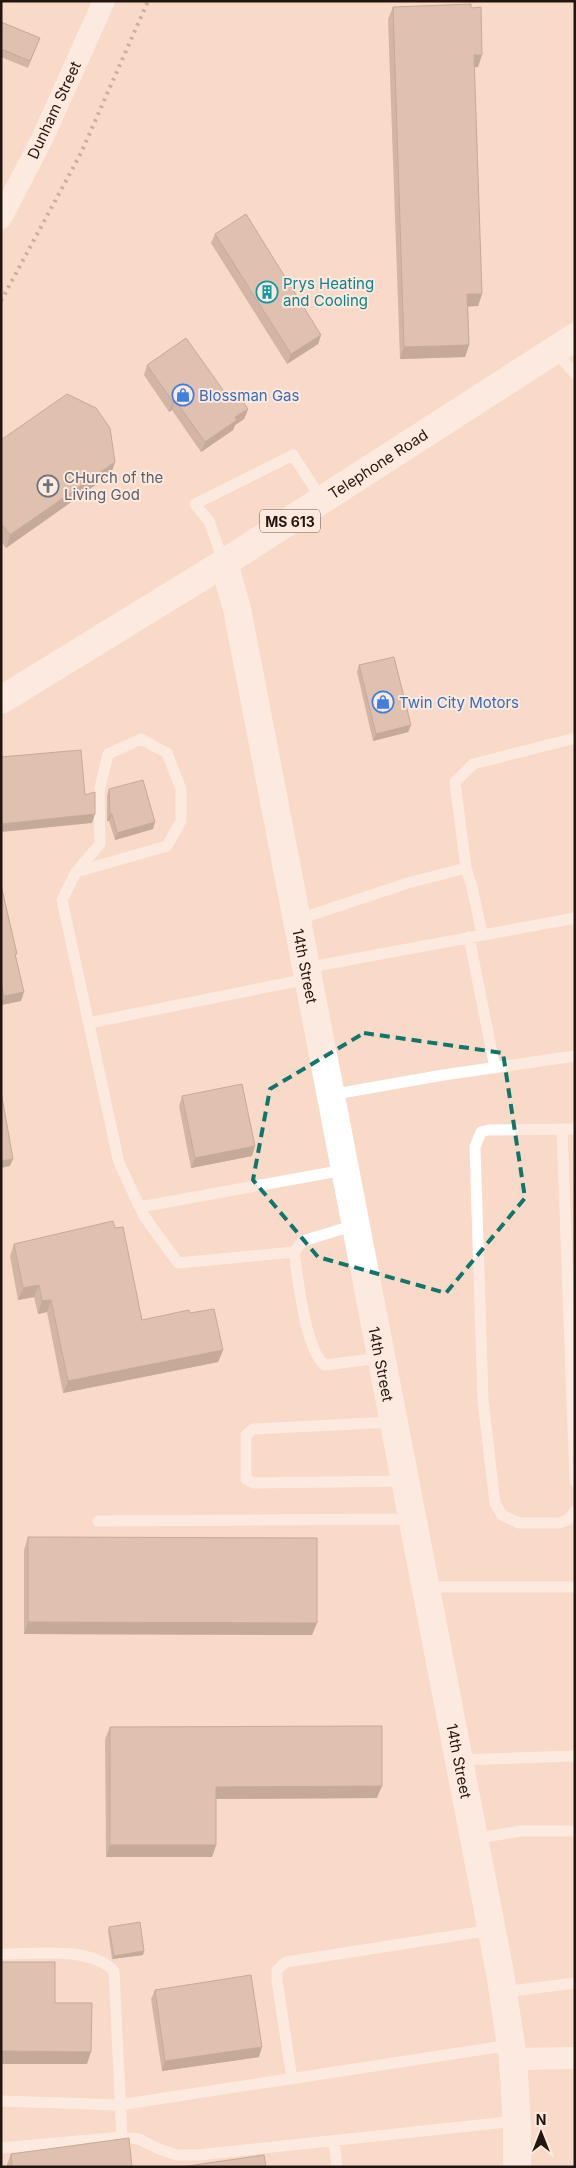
<svg xmlns="http://www.w3.org/2000/svg" width="576" height="2168" font-family="Inter,sans-serif">
  <style>
    .lines { fill: none; stroke-linecap: round; stroke-linejoin: round }
    .service { stroke: #fff; stroke-width: 11 }
    .minor { stroke: #fff; stroke-width: 22 }
    .tertiary { stroke: #fff; stroke-width: 28 }
    .primary { stroke: #fff; stroke-width: 28 }
    .rail { stroke: #907a6e; stroke-width: 4; stroke-dasharray: 2.5 5; stroke-linecap: butt }
    .wall { fill: #a58b7c }
    .shaded-wall { fill: #867165 }
    .building { fill: #c0a290; stroke: #867165 }
    .marked { fill: none; stroke: #0f766e; stroke-width: 4; stroke-dasharray: 10 6; stroke-linejoin: round }
    .labels { text-anchor: middle; dominant-baseline: central; stroke-width: 4; stroke-linejoin: round; paint-order: stroke }
    .shield { fill: #fde9de; stroke: #64564e; stroke-width: 1 }
    .shield-label { font-size: 14px; font-weight: bold; fill: #221710 }
    .street-label { font-size: 15px; fill: #221710; stroke: #fde9de }
    .culture-label { font-size: 15px; fill: #0d838f; stroke: #fde9de; text-anchor: start }
    .shop-label { font-size: 15px; fill: #366cbe; stroke: #fde9de; text-anchor: start }
    .worship-label { font-size: 15px; fill: #5b616d; stroke: #fde9de; text-anchor: start }
  </style>
  <rect width="100%" height="100%" fill="#f9d9c7"/>
  <g class="lines">
    <path class="service" d="M 554,350 L 575,374
      M 224,563 L 209,521 L 195,504 L 293,455 L 322,500
      M 76,872 L 100,844 L 99,792 L 108,754 L 141,739 L 167,753 L 181,789 L 181,821 L 167,846 L 76,872 L 62,900 L 119,1163 L 144,1216 L 178,1263 L 294,1252
      M 296,920 L 408,883 L 466,868
      M 482,934 L 472,887 L 466,868 L 455,782 L 473,764 L 575,738
      M 469,937 L 495,1068
      M 305,968 L 575,918
      M 89,1023 L 307,979
      M 330,1095 L 443,1075 L 575,1056
      M 562,1129 L 575,1482
      M 575,1129 L 488,1130 L 481,1132 L 475,1147 L 483,1401 L 495,1503 L 502,1515 L 519,1523 L 559,1523 L 568,1520 L 575,1511
      M 140,1207 L 344,1170
      M 355,1225 L 303,1241 L 294,1252 C 298,1278 305,1350 325,1365 L 380,1358
      M 393,1422 L 253,1429 L 246,1435 L 246,1479 L 254,1483 L 404,1481
      M 98,1521 L 412,1519
      M 425,1587 L 575,1587
      M 458,1760 L 575,1756
      M 474,1839 L 520,1831 L 575,1831
      M 1,1954 C 34,1954 90,1946 114,1971 L 122,2137
      M 503,1992 L 575,1983
      M 292,2079 L 277,1981 L 277,1970 L 286,1962 L 492,1930
      M 1,2101 L 119,2105 L 511,2045
      M 334,2141 L 337,2167
      M 1,2148 L 122,2137 L 139,2139 L 159,2149 L 177,2155 L 198,2155 L 517,2121"/>
    <path class="minor" d="M 1,218 L 42,139 L 104,1
      M 513,2059 L 575,2058"/>
    <path class="tertiary" d="M 224,563 L 237,609 L 500,1973 L 513,2059 L 517,2126 L 517,2167"/>
    <path class="primary" d="M 1,700 L 224,563 L 575,337"/>
    <path class="rail" d="M 1,301 L 81,153 L 148,1"/>
  </g>
  <path class="wall" d="M 393,7 L 478,67 L 474,67 L 482,294 L 478,306 L 468,306 L 469,345 L 465,357 L 400,359 L 388,19 Z
    M 1,22 L 40,38 L 28,68 L 1,57 Z
    M 215,234 L 321,335 L 318,344 L 287,364 L 211,243 Z
    M 147,365 L 228,397 L 248,409 L 244,419 L 235,425 L 233,430 L 201,452 L 172,410 L 169,412 L 144,375 Z
    M 1,440 L 115,462 L 111,474 L 6,548 L 1,542 Z
    M 359,665 L 411,725 L 408,732 L 373,741 L 357,672 Z
    M 109,789 L 155,822 L 153,829 L 115,840 L 109,821 L 107,821 L 107,796 Z
    M 1,885 L 16,957 L 21,1001 L 1,1005 Z
    M 182,1096 L 252,1156 L 191,1168 L 179,1106 Z
    M 115,1228 L 142,1320 L 190,1313 L 223,1350 L 218,1362 L 63,1393 L 47,1312 L 38,1314 L 34,1297 L 18,1300 L 10,1256 L 14,1244 Z
    M 28,1537 L 312,1635 L 24,1634 L 24,1550 Z
    M 110,1727 L 377,1798 L 216,1799 L 216,1845 L 212,1857 L 106,1857 L 105,1739 Z
    M 109,1927 L 143,1955 L 112,1959 L 108,1931 Z
    M 155,1990 L 259,2057 L 162,2071 L 151,1999 Z
    M 11,2154 L 132,2167 L 6,2167 Z"/>
  <path class="shaded-wall" d="M 474,55 L 482,55 L 478,67 L 469,68 Z
    M 467,294 L 482,294 L 478,306 L 463,307 Z
    M 321,335 L 318,344 L 287,364 L 291,354 Z
    M 469,345 L 465,357 L 400,359 L 404,347 Z
    M 175,400 L 172,410 L 169,412 L 173,402 Z
    M 248,409 L 244,419 L 235,425 L 233,430 L 201,452 L 205,442 L 235,417 Z
    M 115,462 L 111,474 L 6,548 L 10,535 Z
    M 411,725 L 408,732 L 373,741 L 376,734 Z
    M 95,814 L 92,823 L 1,832 L 1,824 Z
    M 110,814 L 112,814 L 109,821 L 107,821 Z
    M 155,822 L 153,829 L 115,840 L 117,833 Z
    M 24,992 L 21,1001 L 1,1005 L 4,996 Z
    M 255,1146 L 252,1156 L 191,1168 L 195,1158 Z
    M 13,1159 L 10,1166 L 1,1168 L 1,1161 Z
    M 39,1285 L 34,1297 L 18,1300 L 23,1288 Z
    M 51,1300 L 47,1312 L 38,1314 L 42,1301 Z
    M 223,1350 L 218,1362 L 63,1393 L 68,1381 Z
    M 28,1622 L 317,1623 L 312,1635 L 24,1634 Z
    M 382,1786 L 377,1798 L 212,1799 L 216,1787 Z
    M 110,1845 L 216,1845 L 212,1857 L 106,1857 Z
    M 144,1951 L 143,1955 L 112,1959 L 114,1956 Z
    M 262,2047 L 259,2057 L 162,2071 L 165,2061 Z
    M 1,2051 L 91,2052 L 87,2064 L 1,2064 Z"/>
  <path class="building" d="M 471,4 L 471,8 L 481,7 L 482,55 L 474,55 L 482,294 L 467,294 L 469,345 L 404,347 L 393,7 Z
    M 1,22 L 40,38 L 30,61 L 1,49 Z
    M 246,214 L 321,335 L 291,354 L 215,234 Z
    M 186,338 L 228,397 L 236,392 L 248,409 L 235,417 L 237,420 L 205,442 L 175,400 L 173,402 L 147,365 Z
    M 67,394 L 96,408 L 110,428 L 115,462 L 10,535 L 3,526 L 1,527 L 1,440 Z
    M 394,657 L 411,725 L 376,734 L 359,665 Z
    M 81,750 L 85,795 L 95,792 L 95,814 L 1,824 L 1,757 Z
    M 143,780 L 155,822 L 117,833 L 112,814 L 110,814 L 109,789 Z
    M 1,885 L 17,954 L 15,954 L 24,992 L 4,996 L 1,983 Z
    M 242,1084 L 255,1146 L 195,1158 L 182,1096 Z
    M 1,1097 L 2,1097 L 13,1159 L 1,1161 Z
    M 113,1221 L 115,1228 L 123,1227 L 142,1320 L 189,1310 L 190,1313 L 214,1309 L 223,1350 L 68,1381 L 51,1300 L 42,1301 L 39,1285 L 23,1288 L 14,1244 Z
    M 28,1537 L 317,1538 L 317,1623 L 28,1622 Z
    M 382,1726 L 382,1786 L 216,1787 L 216,1845 L 110,1845 L 110,1727 Z
    M 140,1922 L 144,1951 L 114,1956 L 109,1927 Z
    M 1,1962 L 55,1962 L 55,2003 L 92,2003 L 91,2052 L 1,2051 Z
    M 251,1975 L 262,2047 L 165,2061 L 155,1990 Z
    M 129,2138 L 132,2167 L 12,2167 L 11,2154 Z
    M 264,2155 L 266,2167 L 181,2167 Z"/>
  <path d="M0 0H576V2168H0ZM 364,1033 L 503,1053 L 525,1198 L 446,1293 L 318,1257 L 253,1180 L 270,1089 Z" fill="#f9d9c7" fill-opacity=".55" fill-rule="evenodd"/>
  <path class="marked" d="M 364,1033 L 503,1053 L 525,1198 L 446,1293 L 318,1257 L 253,1180 L 270,1089 Z"/>
  <defs>
    <g id="building-ring" transform="scale(1.125)"><circle r="9.5" fill="#fde9de" stroke="#0f9aa8" stroke-width="1.5"/><path d="M-4-6H4V6H1V3H-1V6H-4ZM-2.5-4.3h1.7v1.8h-1.7ZM.8-4.3h1.7v1.8H.8ZM-2.5-1h1.7V.8h-1.7ZM.8-1h1.7V.8H.8Z" fill="#0f9aa8"/></g>
    <g id="shop-ring" transform="scale(1.125)"><circle r="9.5" fill="#fde9de" stroke="#3f7fe0" stroke-width="1.5"/><path d="M-5-2.5h2.3a2.7 3.5 0 0 1 5.4 0H5L5.5 6h-11ZM-1.5-2.5h3a1.5 2.3 0 0 0-3 0Z" fill="#3f7fe0"/></g>
    <g id="church-ring" transform="scale(1.125)"><circle r="9.5" fill="#fde9de" stroke="#6b7280" stroke-width="1.5"/><path d="M-1.2-6h2.4v3.5h3.3v2.4h-3.3V6h-2.4V-.1h-3.3v-2.4h3.3Z" fill="#6b7280"/></g>
  </defs>
  <g fill-rule="evenodd">
    <use href="#building-ring" x="267" y="292"/>
    <use href="#shop-ring" x="183" y="395"/>
    <use href="#church-ring" x="48" y="486"/>
    <use href="#shop-ring" x="383" y="702"/>
  </g>
  <g class="labels">
    <rect class="shield" x="260" y="509.5" width="60" height="23" rx="4"/>
    <g class="shield-label">
      <text x="290" y="521">MS 613</text>
    </g>
    <g class="street-label">
      <text transform="translate(54 110) rotate(-65)">Dunham Street</text>
      <text transform="translate(378 464) rotate(-33)">Telephone Road</text>
      <text transform="translate(305 966) rotate(79)">14th Street</text>
      <text transform="translate(381 1364) rotate(79)">14th Street</text>
      <text transform="translate(459 1761) rotate(79)">14th Street</text>
    </g>
    <g class="culture-label">
      <text x="283" y="283">Prys Heating<tspan x="283" dy="17">and Cooling</tspan></text>
    </g>
    <g class="shop-label">
      <text x="199" y="395">Blossman Gas</text>
      <text x="399" y="702">Twin City Motors</text>
    </g>
    <g class="worship-label">
      <text x="64" y="477">CHurch of the<tspan x="64" dy="17">Living God</tspan></text>
    </g>
  </g>
  <rect width="576" height="2168" fill="none" stroke="#221710" stroke-width="5"/>
  <g transform="translate(541 2133)" stroke="#fde9de" stroke-width="4" paint-order="stroke">
  <path d="M0-4L9 19L0 12L-9 19Z" fill="#221710"/>
  <text y="-8" font-size="14" font-weight="bold" text-anchor="middle" fill="#221710">N</text>
  </g>
</svg>
